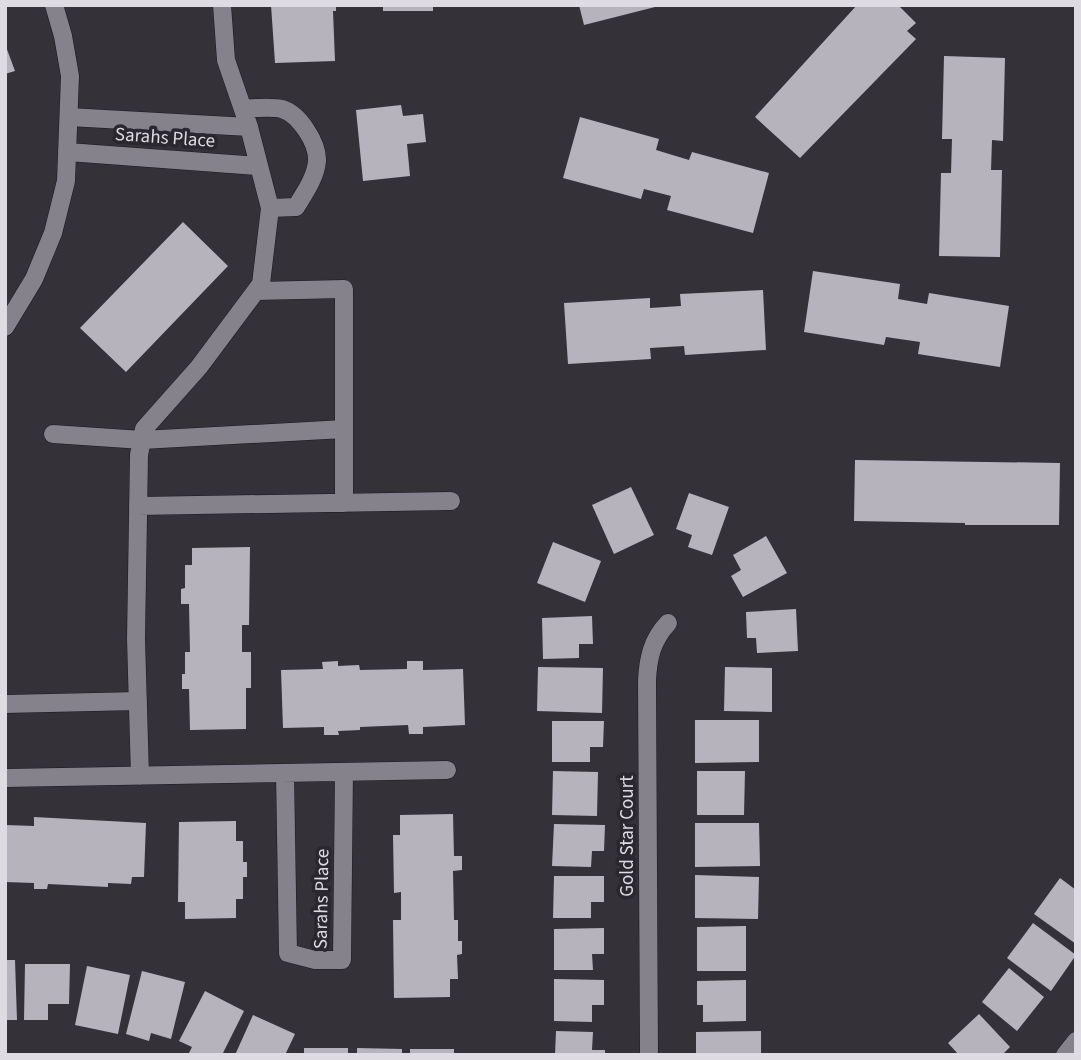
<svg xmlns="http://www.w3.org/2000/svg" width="1081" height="1060" font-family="'Source Sans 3',sans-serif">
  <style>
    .building { fill: #b7b3bd }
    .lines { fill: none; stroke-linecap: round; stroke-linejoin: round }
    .street-casing { stroke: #1b1820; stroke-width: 19 }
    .street { stroke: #86828c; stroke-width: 18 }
    .labels { text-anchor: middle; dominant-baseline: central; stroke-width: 7; stroke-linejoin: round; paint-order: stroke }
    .street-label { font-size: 19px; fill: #dedce2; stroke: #2a272f }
  </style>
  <rect width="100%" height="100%" fill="#343139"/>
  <path class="building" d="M 271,5 L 336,5 L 336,11 L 333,11 L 335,61 L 275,63 Z
    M 383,5 L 433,5 L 433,11 L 383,11 Z
    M 579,5 L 659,5 L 659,6 L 584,25 Z
    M 857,5 L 898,5 L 916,23 L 907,31 L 916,39 L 800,158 L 755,117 Z
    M 5,44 L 15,71 L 5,74 Z
    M 944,56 L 1005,58 L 1003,141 L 992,140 L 991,170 L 1002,170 L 1000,257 L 939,256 L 941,173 L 951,173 L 952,139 L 942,139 Z
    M 401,105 L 403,116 L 423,114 L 426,142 L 407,144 L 410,176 L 363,181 L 356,110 Z
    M 580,117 L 659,139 L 656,150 L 689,160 L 692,152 L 769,173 L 753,233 L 667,210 L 671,196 L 644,189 L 641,199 L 563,178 Z
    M 183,222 L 228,266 L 126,372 L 80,328 Z
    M 813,271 L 900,284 L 898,299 L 927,304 L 929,293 L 1009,306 L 1000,367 L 918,354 L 920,342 L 886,337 L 884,345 L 804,332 Z
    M 763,290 L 766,350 L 685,355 L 684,346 L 650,348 L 651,359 L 568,364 L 564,303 L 650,298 L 650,308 L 681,306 L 680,294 Z
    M 855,460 L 1060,463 L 1059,525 L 965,525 L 965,523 L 854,521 Z
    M 631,487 L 654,535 L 614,554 L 592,505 Z
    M 689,493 L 729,507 L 712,555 L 688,547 L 692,535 L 676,529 Z
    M 766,536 L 787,573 L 743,597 L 731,576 L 741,570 L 733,555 Z
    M 553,542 L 601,561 L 585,602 L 537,583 Z
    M 250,547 L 249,625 L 242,625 L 242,652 L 251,652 L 251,688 L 246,688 L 246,729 L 190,730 L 189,689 L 182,689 L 182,674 L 185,674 L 185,652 L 190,652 L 189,604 L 181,604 L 181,589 L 185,588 L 185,565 L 192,565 L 192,548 Z
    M 796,609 L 798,651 L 757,653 L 756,638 L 747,638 L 746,612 Z
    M 592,616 L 593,644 L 579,644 L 579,658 L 543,659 L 542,618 Z
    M 338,661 L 338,666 L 359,665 L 360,670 L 407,669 L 407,661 L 423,661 L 423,670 L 463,669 L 465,725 L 423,727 L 423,734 L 409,734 L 408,725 L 360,727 L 360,730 L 338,731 L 339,735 L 324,735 L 324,727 L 283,728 L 281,670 L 323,669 L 322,662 Z
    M 538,667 L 603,668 L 602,713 L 537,711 Z
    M 725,667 L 772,668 L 772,712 L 724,711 Z
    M 695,720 L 759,720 L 759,762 L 695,763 Z
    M 552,721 L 604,721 L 603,747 L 590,747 L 590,762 L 552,762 Z
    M 553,771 L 598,772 L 597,816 L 552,815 Z
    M 697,771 L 745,771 L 744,815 L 697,815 Z
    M 453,814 L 454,856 L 462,856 L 462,870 L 453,871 L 454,920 L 458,920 L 458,941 L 462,941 L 462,954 L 457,955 L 458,979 L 450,979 L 450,997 L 394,998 L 393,920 L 401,920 L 401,892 L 394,893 L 393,835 L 400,835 L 400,815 Z
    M 34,817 L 146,823 L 144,877 L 132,877 L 131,884 L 108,883 L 108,887 L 48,884 L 47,889 L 34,889 L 34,883 L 5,882 L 5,825 L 34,826 Z
    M 236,821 L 236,841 L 243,841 L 243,862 L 247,862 L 247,877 L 243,877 L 243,899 L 236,899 L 236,918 L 185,919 L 185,902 L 178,902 L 179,822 Z
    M 695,823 L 759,823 L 760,866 L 695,867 Z
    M 554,824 L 605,825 L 604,851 L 592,851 L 591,867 L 552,866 Z
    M 695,875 L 759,877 L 758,919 L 695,918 Z
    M 554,876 L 604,876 L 604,902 L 591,902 L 591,918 L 553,918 Z
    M 1060,878 L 1076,890 L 1076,944 L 1034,914 Z
    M 1033,923 L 1076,955 L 1051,991 L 1007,958 Z
    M 746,926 L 746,971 L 697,971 L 697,927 Z
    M 604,928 L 604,954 L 592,954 L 593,970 L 554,970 L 554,929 Z
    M 5,960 L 15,960 L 17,1020 L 5,1020 Z
    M 25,964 L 70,964 L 69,1004 L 48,1004 L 48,1020 L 24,1020 Z
    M 87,966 L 130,975 L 118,1034 L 75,1025 Z
    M 1009,968 L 1044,997 L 1017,1031 L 982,1002 Z
    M 142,971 L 185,982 L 171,1039 L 151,1033 L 149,1041 L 126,1034 Z
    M 554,979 L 604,980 L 604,1005 L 592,1005 L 592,1022 L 554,1021 Z
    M 746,980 L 746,1021 L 703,1022 L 703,1005 L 697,1005 L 697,981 Z
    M 205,991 L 244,1011 L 222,1055 L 188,1055 L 192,1047 L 179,1041 Z
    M 979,1014 L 1010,1047 L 1002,1055 L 959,1055 L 948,1043 Z
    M 253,1015 L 295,1034 L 285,1055 L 235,1055 Z
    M 556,1031 L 593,1032 L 592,1050 L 605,1050 L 605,1055 L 555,1055 Z
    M 761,1031 L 761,1055 L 696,1055 L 696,1032 Z
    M 304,1048 L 348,1048 L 348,1055 L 304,1055 Z
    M 357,1048 L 402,1049 L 402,1055 L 357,1055 Z
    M 410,1049 L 454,1049 L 454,1055 L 410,1055 Z"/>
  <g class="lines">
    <g class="street-casing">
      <path id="street" d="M 243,108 C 254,109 270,106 282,109 C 299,114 318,143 317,161 C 316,177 304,194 296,207 L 270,208
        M 69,117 L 249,127
        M 68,152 L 258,166
        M 256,291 L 344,289 L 344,503
        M 5,327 L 34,279 L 53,233 L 66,181 L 70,76 L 63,36 L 54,5
        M 53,434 L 142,440 L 344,429
        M 138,506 L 451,501
        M 5,704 L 138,701
        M 285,773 L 288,953 L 315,960 L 342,960 L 344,772
        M 140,776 L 136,639 L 139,455 L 144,429 L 199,367 L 261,284 L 270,208 L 249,127 L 226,60 L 222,5
        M 5,778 L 447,770
        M 649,1055 L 647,681 C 648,658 652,640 668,623
        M 1065,1055 L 1076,1041"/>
    </g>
    <use href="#street" class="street"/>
  </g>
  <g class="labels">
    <g class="street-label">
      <text transform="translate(165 138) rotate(4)">Sarahs Place</text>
      <text transform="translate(627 836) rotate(-90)">Gold Star Court</text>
      <text transform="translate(322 899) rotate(-89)">Sarahs Place</text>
    </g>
  </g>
  <rect width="1081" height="1060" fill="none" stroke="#dedce2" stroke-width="14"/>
</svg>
